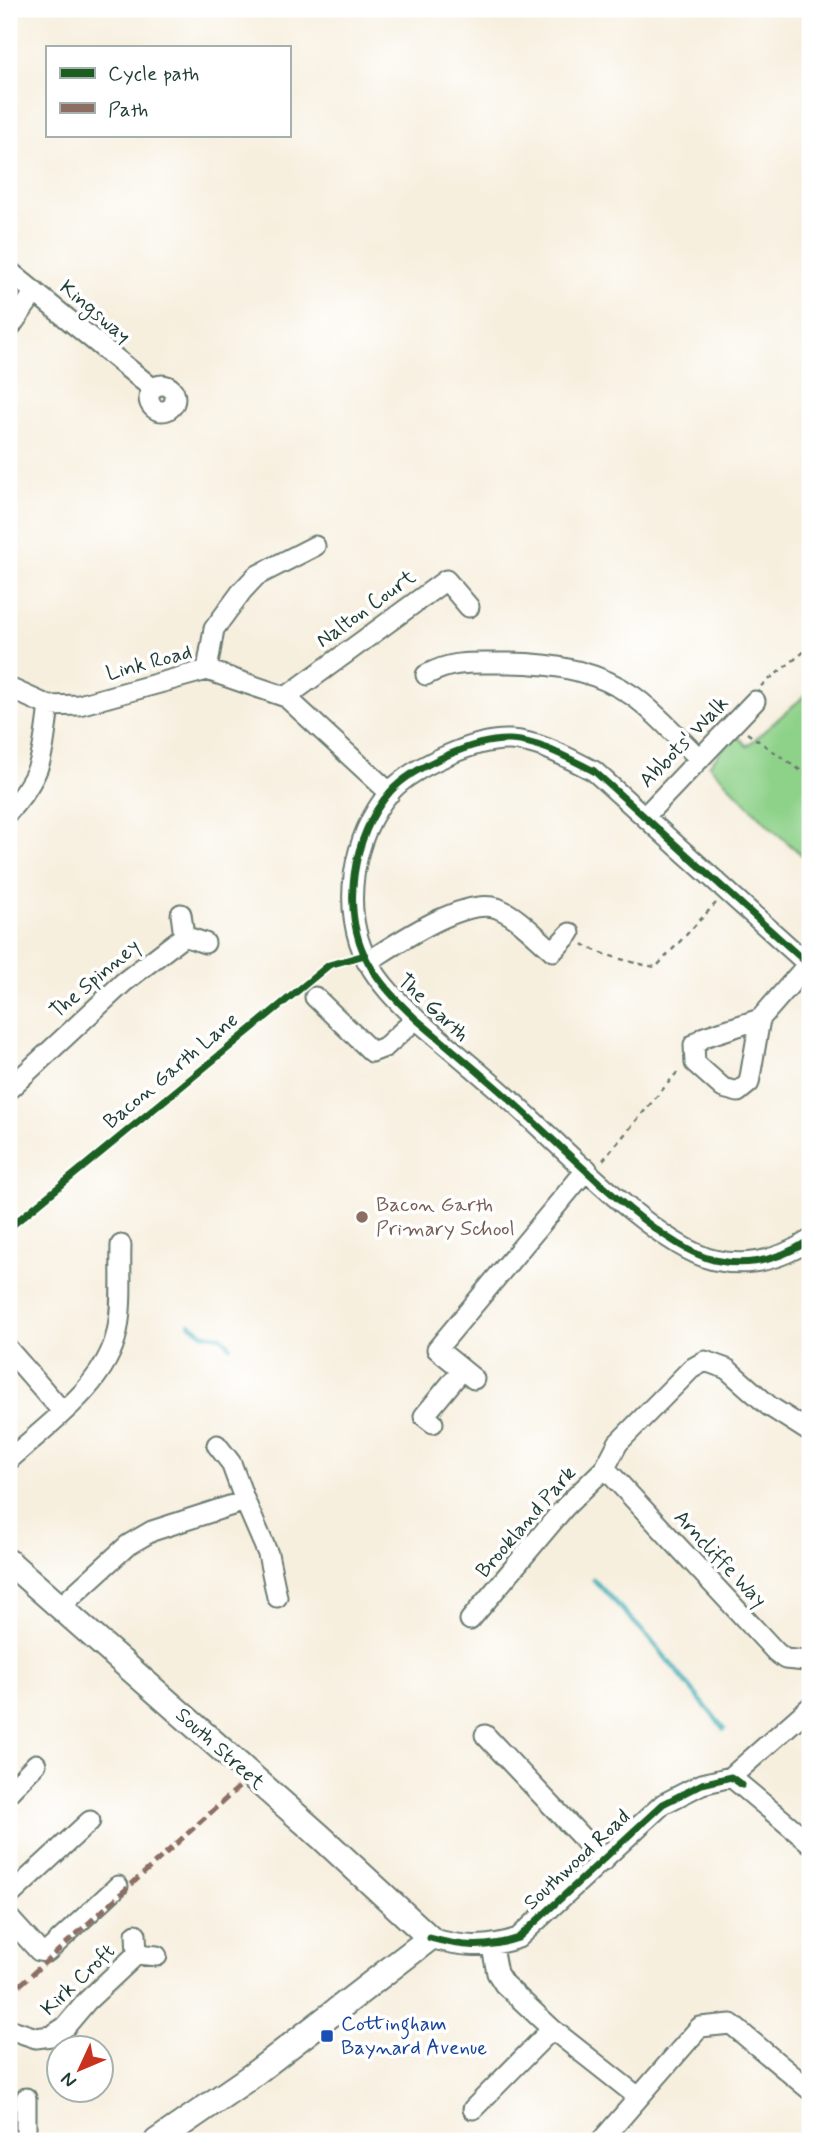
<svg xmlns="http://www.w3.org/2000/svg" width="819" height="2150" font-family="Mynerve,sans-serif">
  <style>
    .green { fill: #8ed189; stroke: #56875e; stroke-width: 2 }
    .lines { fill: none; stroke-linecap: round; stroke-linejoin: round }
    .stream { stroke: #3bacb6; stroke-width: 4.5 }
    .minor-casing { stroke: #6b7b70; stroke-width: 23 }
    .major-casing { stroke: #6b7b70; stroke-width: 28 }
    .path { stroke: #6b7b70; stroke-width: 2.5; stroke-dasharray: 5 5; stroke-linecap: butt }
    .minor { stroke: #fff; stroke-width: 19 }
    .major { stroke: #fff; stroke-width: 24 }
    .quiet { stroke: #8d6e63; stroke-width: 5; stroke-dasharray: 10 5; stroke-linecap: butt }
    .cycleway-casing { stroke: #fff; stroke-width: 11 }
    .cycleway { stroke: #1b5e20; stroke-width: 7 }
    .education-dot { fill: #8d6e63; stroke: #fff; stroke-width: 2.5 }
    .transit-dot { fill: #1a4fb4; stroke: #fff; stroke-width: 2.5 }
    .labels { text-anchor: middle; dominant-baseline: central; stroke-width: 7; stroke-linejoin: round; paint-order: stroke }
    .street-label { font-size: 21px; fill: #1f3d34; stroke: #fff }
    .education-label { font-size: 21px; fill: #785e54; stroke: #fff; text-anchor: start }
    .transit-label { font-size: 21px; fill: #164399; stroke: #fff; text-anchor: start }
  </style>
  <rect width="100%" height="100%" fill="#fff"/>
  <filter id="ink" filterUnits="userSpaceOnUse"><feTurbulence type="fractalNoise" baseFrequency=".0143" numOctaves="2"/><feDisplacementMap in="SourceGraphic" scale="14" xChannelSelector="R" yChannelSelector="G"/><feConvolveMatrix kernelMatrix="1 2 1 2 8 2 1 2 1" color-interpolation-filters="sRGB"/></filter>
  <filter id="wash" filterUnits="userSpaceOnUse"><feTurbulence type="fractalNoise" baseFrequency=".00686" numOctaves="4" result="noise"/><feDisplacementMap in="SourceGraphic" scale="28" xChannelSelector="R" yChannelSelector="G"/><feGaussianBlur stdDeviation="1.57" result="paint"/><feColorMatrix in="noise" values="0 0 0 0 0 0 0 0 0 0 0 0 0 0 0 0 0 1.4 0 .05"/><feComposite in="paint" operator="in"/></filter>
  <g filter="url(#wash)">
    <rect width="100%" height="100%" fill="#f7efde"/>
    <path class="green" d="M 810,691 L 810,862 L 773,830 L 709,765 L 736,734 L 747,746 Z"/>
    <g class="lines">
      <path class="stream" d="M 190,1324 L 203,1334 L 221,1336 L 230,1346
        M 593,1579 L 652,1641 L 724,1729"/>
    </g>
  </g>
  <g filter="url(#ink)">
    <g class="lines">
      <g class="minor-casing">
        <path id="minor" d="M 9,271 L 152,388
          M 9,329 L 35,292
          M149 398a13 13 0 1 1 26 0a13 13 0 1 1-26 0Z
          M 207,670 L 214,629 L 242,591 L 256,576 L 315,546
          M 426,675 C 451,661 470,663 499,663 C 544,662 594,668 633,696 C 657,713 678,738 700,759
          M 9,688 L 49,706 L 79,705 L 207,670 L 286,697 L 390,793
          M 286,697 L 446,580 L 469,607
          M 9,811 C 44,772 42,756 49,706
          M 646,815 L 755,701
          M 181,914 L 184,936 L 205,943
          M 367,962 C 396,944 463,897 497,908 C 518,916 536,937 553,951 L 570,933
          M 810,966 L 594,771 C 568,758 539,741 510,740 C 489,739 466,747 448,755 C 427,764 405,775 390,792 C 352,835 340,911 368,962 C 380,984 398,1002 416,1019 C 450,1048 484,1076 517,1106 C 562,1147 658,1247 714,1260 C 750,1268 781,1259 810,1240
          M 315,997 L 372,1052 L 385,1047 L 416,1019
          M 760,1019 L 704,1037 L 694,1045 L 695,1063 L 723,1088 L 738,1092 L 749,1083 L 760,1019 L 808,964
          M 9,1089 L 124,982 L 184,936
          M 9,1350 L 62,1411
          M 474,1379 L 437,1349 L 587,1169
          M 433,1423 L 424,1416 L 462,1370
          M 217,1445 L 231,1463 L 245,1501
          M 9,1460 C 46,1425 106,1386 117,1332 C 123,1304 120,1274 121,1245
          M 605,1468 L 776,1652 L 785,1659 L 806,1661 L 810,1657
          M 61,1606 L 128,1545 L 152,1531 L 245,1501 L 268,1554 L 277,1597
          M 470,1620 L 565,1507 L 605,1468 L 618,1443 L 691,1369 L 705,1361 L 727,1369 L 769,1406 L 810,1432
          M 485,1735 L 604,1861
          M 731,1777 L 810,1707
          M 9,1792 L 36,1764
          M 9,1896 L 90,1821
          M 9,1918 L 39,1951 L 47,1952 L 118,1886
          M 136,1934 L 137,1954 L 157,1956
          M 430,1938 C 462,1947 486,1949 518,1938 L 663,1804 L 702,1784 L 731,1777 L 810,1843
          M 492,1947 L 497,1973 L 504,1984 L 552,2029 L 637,2096
          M 9,2029 L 36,2038 L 51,2036 L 65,2027 L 87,2001 L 137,1954
          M 26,2098 L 26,2135 L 31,2141
          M 473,2109 L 552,2029
          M 601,2141 L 700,2027 L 731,2024 L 810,2090"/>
      </g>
      <g class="major-casing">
        <path id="major" d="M 9,1562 L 321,1837 L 430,1938 L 250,2077 L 157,2141"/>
      </g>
      <path class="path" d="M 761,686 L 810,647
        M 747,733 L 810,777
        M 583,944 C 594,953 640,965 656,967 L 716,903
        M 603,1160 L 680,1069"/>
      <use href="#minor" class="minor"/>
      <use href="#major" class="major"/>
      <path class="quiet" d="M 9,1995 L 250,1777"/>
      <g class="cycleway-casing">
        <path id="cycleway" d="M 810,966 L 594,771 C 568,758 539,741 510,740 C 489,739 466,747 448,755 C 427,764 405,775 390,792 C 352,835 340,911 368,962 C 380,984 398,1002 416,1019 C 450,1048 484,1076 517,1106 C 562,1147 658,1247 714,1260 C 750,1268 781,1259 810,1240
          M 9,1228 L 329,965 L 365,955
          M 430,1938 C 462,1947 486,1949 518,1938 L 663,1804 L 702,1784 L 731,1777 L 742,1785"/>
      </g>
      <use href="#cycleway" class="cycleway"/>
    </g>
  </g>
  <circle class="education-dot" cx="362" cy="1217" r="7"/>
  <rect class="transit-dot" x="320" y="2029" width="14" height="14" rx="3.5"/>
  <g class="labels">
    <g class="street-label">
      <text transform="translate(95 312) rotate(40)">Kingsway</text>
      <text transform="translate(366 609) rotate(-36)">Nalton Court</text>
      <text transform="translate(149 663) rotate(-15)">Link Road</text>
      <text transform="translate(684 742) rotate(-46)">Abbots' Walk</text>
      <text transform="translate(95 979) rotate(-40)">The Spinney</text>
      <text transform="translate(433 1008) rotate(43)">The Garth</text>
      <text transform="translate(171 1071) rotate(-40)">Bacon Garth Lane</text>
      <text transform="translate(526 1522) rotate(-49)">Brookland Park</text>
      <text transform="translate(720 1559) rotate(47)">Arncliffe Way</text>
      <text transform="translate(220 1749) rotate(42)">South Street</text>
      <text transform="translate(577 1860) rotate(-43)">Southwood Road</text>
      <text transform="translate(78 1980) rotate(-44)">Kirk Croft</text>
    </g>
    <g class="education-label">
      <text x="376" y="1205">Bacon Garth<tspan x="376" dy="24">Primary School</tspan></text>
    </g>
    <g class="transit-label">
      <text x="341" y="2024">Cottingham<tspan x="341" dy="24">Baynard Avenue</tspan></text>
    </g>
  </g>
  <rect width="819" height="2150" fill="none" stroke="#fff" stroke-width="35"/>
  <rect x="46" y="46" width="245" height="91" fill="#ffffff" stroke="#a5b1ae" stroke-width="2"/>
  <rect x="60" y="68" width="35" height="10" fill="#1b5e20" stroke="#a5b1ae" stroke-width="2"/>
  <text x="108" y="80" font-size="21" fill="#1f3d34">Cycle path</text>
  <rect x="60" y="103" width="35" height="10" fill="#8d6e63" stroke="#a5b1ae" stroke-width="2"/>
  <text x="108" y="116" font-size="21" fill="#1f3d34">Path</text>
  <g transform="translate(80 2069) rotate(226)"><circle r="33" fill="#ffffff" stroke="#a5b1ae" stroke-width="2"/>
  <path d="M0-5L12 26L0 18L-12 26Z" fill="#c8321e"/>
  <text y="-10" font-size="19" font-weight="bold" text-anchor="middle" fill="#1f3d34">N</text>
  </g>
</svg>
